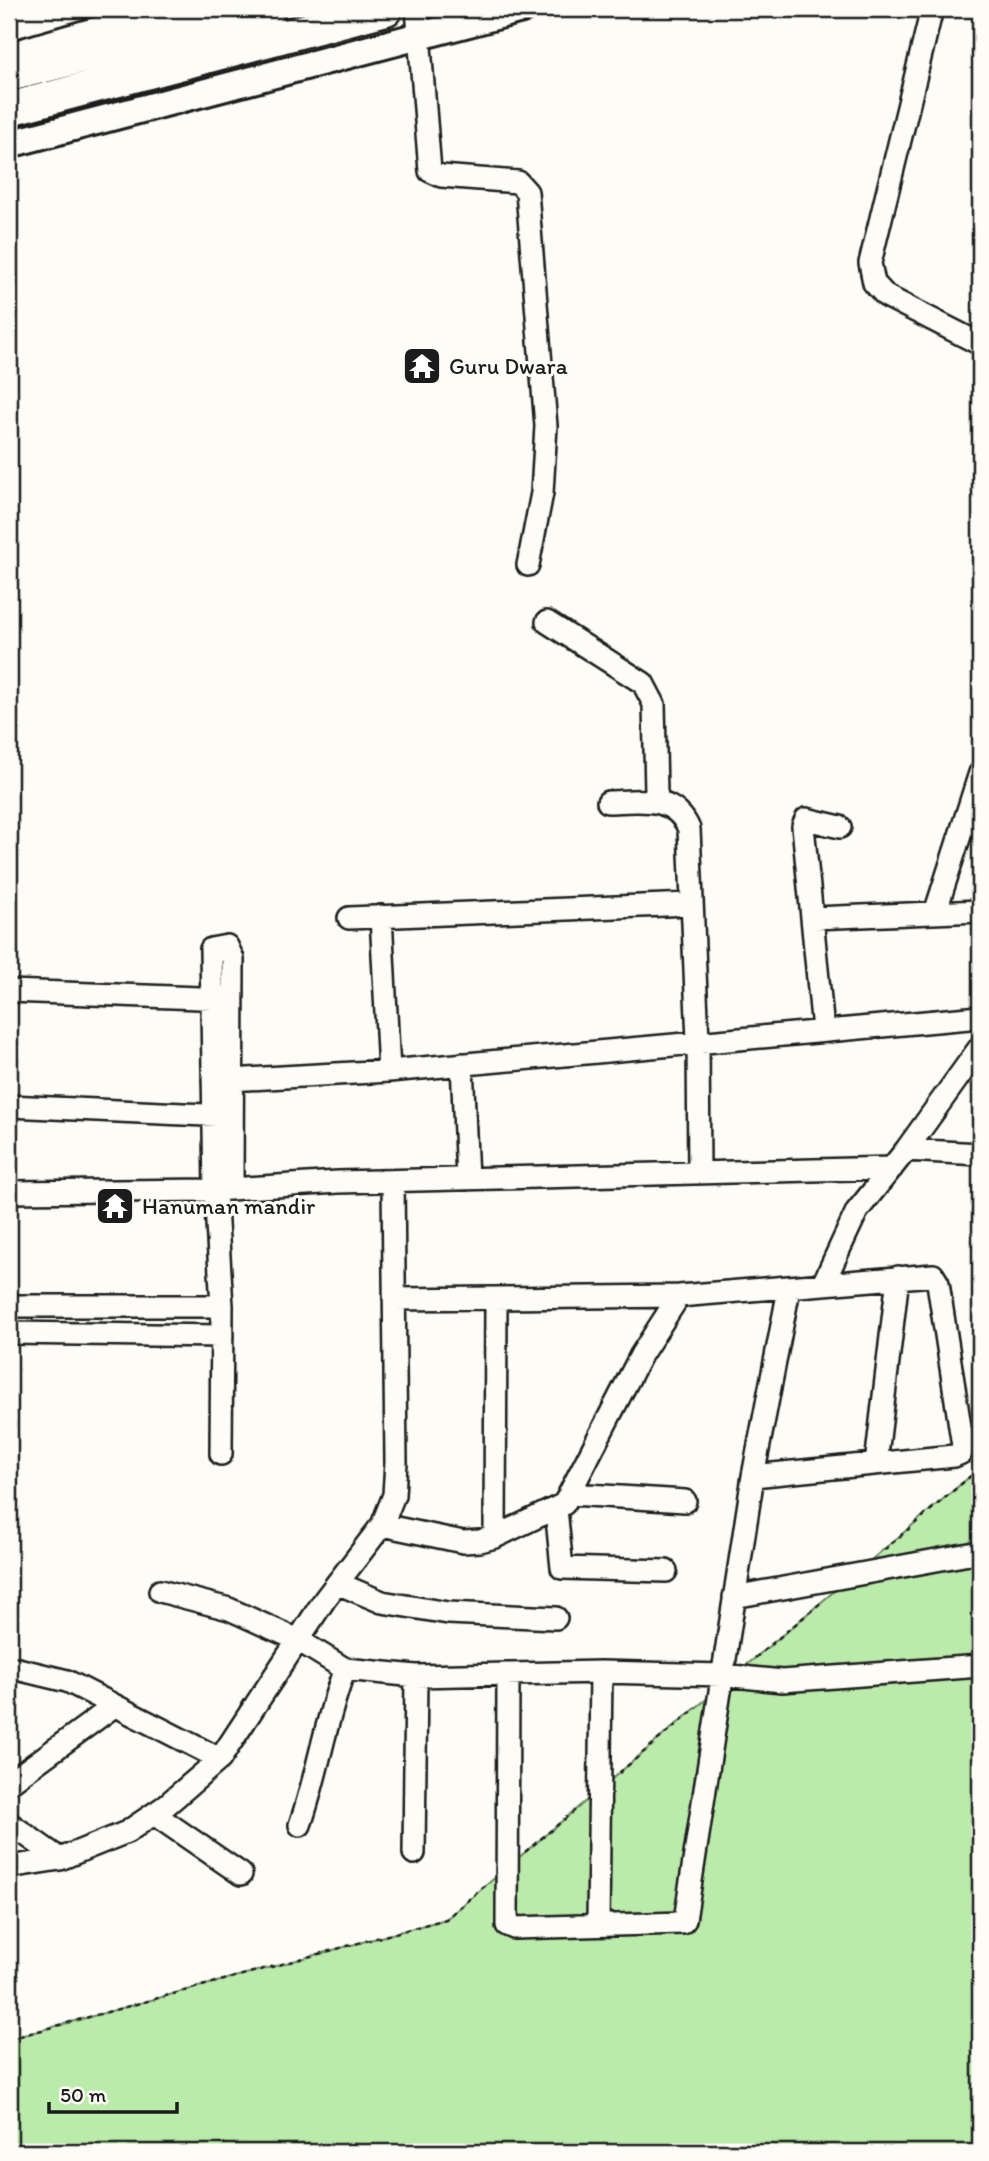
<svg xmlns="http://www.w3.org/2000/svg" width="989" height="2161" font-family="Itim,sans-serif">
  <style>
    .green { fill: #baebab; stroke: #6b8464; stroke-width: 2 }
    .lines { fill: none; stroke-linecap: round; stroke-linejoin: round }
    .minor-casing { stroke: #1c1c1c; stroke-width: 26 }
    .major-casing { stroke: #1c1c1c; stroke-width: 32 }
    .highway-casing { stroke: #1c1c1c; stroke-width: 37 }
    .path { stroke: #1c1c1c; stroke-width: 2.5; stroke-dasharray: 5 5; stroke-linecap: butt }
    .minor { stroke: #fdfcf7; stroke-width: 21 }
    .major { stroke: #fdfcf7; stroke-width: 26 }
    .highway { stroke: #fdfcf7; stroke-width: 32 }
    .labels { text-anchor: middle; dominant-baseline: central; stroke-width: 6; stroke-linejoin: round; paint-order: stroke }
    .poi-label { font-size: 23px; fill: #1c1c1c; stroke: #fdfcf7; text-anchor: start }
  </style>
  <rect width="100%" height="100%" fill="#fdfcf7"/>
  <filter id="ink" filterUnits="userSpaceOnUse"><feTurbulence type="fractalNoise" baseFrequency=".0143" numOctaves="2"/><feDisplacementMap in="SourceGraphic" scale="14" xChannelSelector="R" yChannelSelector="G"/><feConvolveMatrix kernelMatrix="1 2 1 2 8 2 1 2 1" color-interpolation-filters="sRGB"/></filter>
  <g filter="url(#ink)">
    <path class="green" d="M 980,1468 L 980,2152 L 9,2152 L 9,2039 L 446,1919 Z"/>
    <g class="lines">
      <g class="minor-casing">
        <path id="minor" d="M 417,9 L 430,171 L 441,176 L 518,182 L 527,192 L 546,426 L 542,493 L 528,565
          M 932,9 L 870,263 L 874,283 L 886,296 L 980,344
          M 547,622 L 643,683 L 654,704 L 656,793 L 659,801
          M 608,802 C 640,801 674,794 689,829 L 698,1041 L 699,1173
          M 935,913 L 980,773
          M 381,916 L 389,1071
          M 349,918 L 690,904
          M 814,918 L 980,911
          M 9,991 L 227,999
          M 823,1030 L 803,826 L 806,819 L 840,827
          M 462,1064 L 467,1179
          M 213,1081 L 389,1071 L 980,1017
          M 9,1106 L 227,1116
          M 906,1150 L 980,1154
          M 9,1192 L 215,1190 L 338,1182 L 892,1168
          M 823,1284 L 857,1211 L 906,1150 L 980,1047
          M 394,1299 L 679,1296 L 933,1275 L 938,1283 L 963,1446 L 961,1453 L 954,1456 L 753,1476
          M 9,1306 L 222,1306
          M 9,1333 L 222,1336
          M 221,1454 L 222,1306 L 215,1190 L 211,949 L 227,946 L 233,959 L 232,1189
          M 876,1464 L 898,1277
          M 571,1494 L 685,1501
          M 556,1509 L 562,1568 L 666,1571
          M 382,1525 L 463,1542 L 480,1541 L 495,1537 L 564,1504 L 641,1355 L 679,1296
          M 495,1537 L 496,1298
          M 337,1583 L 382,1602 L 448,1613 L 556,1618
          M 160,1591 L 229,1609 L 298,1640 L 345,1669 L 416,1676 L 601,1672 L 723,1675 L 782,1681 L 980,1666
          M 734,1597 L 980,1552
          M 9,1667 L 67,1681 L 220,1759
          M 508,1676 L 507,1925 L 514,1928 L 682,1923 L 685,1920 L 753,1476 L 789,1289
          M 9,1783 L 114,1706
          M 154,1814 L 241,1874
          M 9,1823 L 60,1859
          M 300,1825 C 318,1774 325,1720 345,1669
          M 414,1853 L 416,1676
          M 9,1867 L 60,1859 L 127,1832 L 164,1807 L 220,1759 L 325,1599 L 382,1525 L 394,1495 L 396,1462 L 393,1181
          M 598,1925 L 601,1672"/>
      </g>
      <g class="major-casing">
        <path id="major" d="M 9,56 L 172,9
          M 9,144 L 522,9"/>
      </g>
      <g class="highway-casing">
        <path id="highway" d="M 9,75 L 269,9
          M 9,109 L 386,9"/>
      </g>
      <path class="path" d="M 884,1550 L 980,1468
        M 755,1658 L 823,1601
        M 619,1773 L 697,1707
        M 525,1852 L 579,1807
        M 9,2039 L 446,1919 L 488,1883"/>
      <use href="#minor" class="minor"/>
      <use href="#major" class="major"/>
      <use href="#highway" class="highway"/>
    </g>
  </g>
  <defs>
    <g id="temple-square" transform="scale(2.0125)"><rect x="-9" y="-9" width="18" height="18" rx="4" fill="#1c1c1c" stroke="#fdfcf7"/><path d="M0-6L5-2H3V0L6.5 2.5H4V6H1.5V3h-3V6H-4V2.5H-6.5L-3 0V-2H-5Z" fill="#fff"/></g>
  </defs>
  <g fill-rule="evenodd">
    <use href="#temple-square" x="422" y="366"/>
    <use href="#temple-square" x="115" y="1206"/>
  </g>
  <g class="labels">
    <g class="poi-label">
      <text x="449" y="366">Guru Dwara</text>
      <text x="142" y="1206">Hanuman mandir</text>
    </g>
  </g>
  <rect width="989" height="2161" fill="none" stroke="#fdfcf7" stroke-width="35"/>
  <rect x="18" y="18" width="954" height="2126" fill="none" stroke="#1c1c1c" stroke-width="2.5" filter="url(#ink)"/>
  <path d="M49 2102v10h128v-10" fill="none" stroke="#1c1c1c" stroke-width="3.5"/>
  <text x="60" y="2102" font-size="21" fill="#1c1c1c" stroke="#fdfcf7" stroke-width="5" paint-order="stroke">50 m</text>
</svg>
